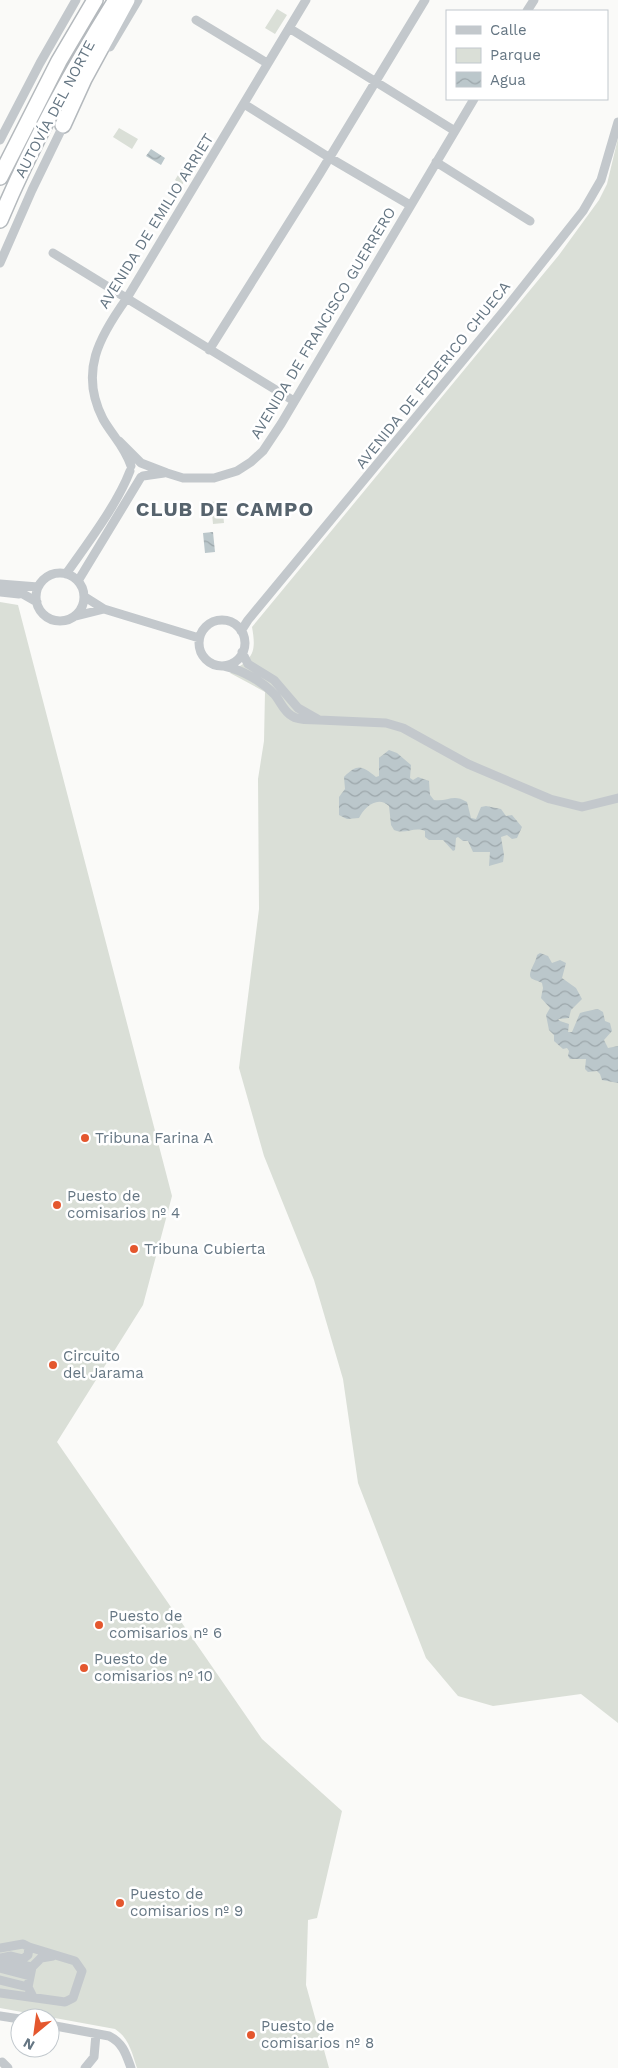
<svg xmlns="http://www.w3.org/2000/svg" width="618" height="2068" font-family="'Work Sans',sans-serif">
  <style>
    .green { fill: #dadfd7 }
    .water { fill: url(#water-waves) }
    .lines { fill: none; stroke-linecap: round; stroke-linejoin: round }
    .highway-casing { stroke: #b4b9bd; stroke-width: 18 }
    .street { stroke: #c3c8cc; stroke-width: 9 }
    .highway { stroke: #fff; stroke-width: 15 }
    .poi-dot { fill: #e4572e; stroke: #fff; stroke-width: 2 }
    .labels { text-anchor: middle; dominant-baseline: central; stroke-width: 5; stroke-linejoin: round; paint-order: stroke }
    .street-label { font-size: 15px; fill: #657683; stroke: #fff }
    .poi-label { font-size: 15px; fill: #657683; stroke: #fff; text-anchor: start }
    .district-label { font-size: 20px; font-weight: bold; letter-spacing: 1px; fill: #57646e; stroke: #fff }
  </style>
  <defs>
    <pattern id="water-waves" width="16" height="10" patternUnits="userSpaceOnUse" patternTransform="scale(1.25)"><rect width="16" height="10" fill="#bbc7cb"/><path d="M0 5q4-4 8 0t8 0" fill="none" stroke="#9ca6aa"/></pattern>
  </defs>
  <rect width="100%" height="100%" fill="#fafaf8"/>
  <path class="green" d="M 277,9 L 287,15 L 275,34 L 265,28 Z
    M 119,128 L 138,139 L 132,149 L 113,137 Z
    M 618,138 L 618,1723 L 581,1694 L 493,1706 L 458,1696 L 426,1658 L 358,1483 L 343,1379 L 314,1280 L 264,1156 L 239,1068 L 259,909 L 258,779 L 264,741 L 265,692 L 230,673 C 252,659 257,654 252,627 L 559,255 L 599,200 L 607,184 Z
    M 184,165 L 192,170 L 182,185 L 175,180 Z
    M 222,501 L 224,523 L 213,524 L 211,502 Z
    M 0,602 L 18,605 L 172,1196 L 143,1305 L 57,1442 L 262,1739 L 342,1811 L 317,1918 L 308,1920 L 306,1985 L 329,2068 L 137,2068 C 132,2053 129,2038 115,2029 L 0,2008 Z"/>
  <path class="water" d="M 151,149 L 165,158 L 161,165 L 146,156 Z
    M 213,532 L 215,552 L 205,553 L 203,533 Z
    M 389,750 L 397,753 L 411,765 L 410,778 L 413,780 L 418,777 L 429,781 L 430,795 L 434,800 C 448,802 453,793 467,802 L 471,818 L 476,819 L 481,807 L 486,806 L 501,809 L 506,816 L 512,815 L 522,827 L 517,838 L 512,839 L 507,835 L 501,837 L 504,855 L 503,862 L 489,866 L 490,852 L 473,852 L 468,841 L 463,841 L 458,837 L 456,838 L 455,850 L 453,851 L 443,840 L 429,840 L 425,837 L 425,831 C 414,826 406,835 394,830 L 391,825 L 389,806 C 378,795 364,807 359,818 L 347,819 L 339,815 L 339,797 L 345,789 L 344,777 C 358,763 362,766 376,777 L 379,776 L 379,758 Z
    M 540,953 L 548,956 L 552,963 L 560,960 L 566,963 L 562,978 L 576,988 L 582,999 L 571,1010 L 569,1018 L 558,1019 L 560,1021 L 569,1024 L 568,1032 L 572,1032 L 580,1013 C 586,1011 592,1010 598,1009 L 603,1012 L 605,1021 L 610,1023 L 612,1031 L 604,1040 L 608,1048 L 618,1046 L 618,1083 L 602,1080 L 600,1074 L 597,1071 L 588,1072 L 585,1069 L 586,1059 L 570,1059 L 568,1056 L 569,1051 L 567,1048 L 563,1049 L 554,1041 L 554,1035 L 549,1030 L 546,1015 L 550,1008 L 541,998 L 543,988 L 542,983 C 539,981 533,980 531,978 C 527,973 536,963 537,955 Z"/>
  <g class="lines">
    <g class="highway-casing">
      <path id="highway" d="M 63,125 L 84,79 L 127,0
        M 0,177 L 59,61 L 95,0
        M 0,220 C 32,144 72,70 116,0"/>
    </g>
    <path class="street" d="M 527,11 L 534,0
      M 196,20 L 267,63
      M 289,28 L 455,131
      M 110,47 L 138,0
      M 244,104 L 330,158 L 410,205
      M 0,140 L 40,63 L 76,0
      M 436,162 L 530,221
      M 53,253 L 294,401
      M 0,263 L 32,190 L 65,122
      M 209,350 L 319,175 L 425,0
      M 119,441 L 141,463 L 167,473 L 183,478 L 214,478 L 237,471 L 251,462 L 263,451 L 281,424 L 474,99
      M 131,466 C 125,447 112,435 103,419 C 79,372 99,337 127,298 L 306,0
      M 143,476 L 164,473
      M36 597a24 24 0 1 1 48 0a24 24 0 1 1-48 0Z
      M 66,574 C 87,544 117,505 130,471
      M 78,581 L 141,477
      M 0,584 L 38,587
      M 9,586 L 37,602
      M 0,592 L 19,594
      M 85,597 L 104,609 L 199,638
      M 76,616 L 104,609
      M199 643a23 23 0 1 1 46 0a23 23 0 1 1-46 0Z
      M 241,631 L 248,620 L 507,307 L 583,211 L 601,180 L 618,122
      M 224,666 C 242,670 262,681 275,695 C 280,701 284,712 292,716 C 299,721 311,719 319,720 L 298,708 L 274,680 L 248,664 L 242,652
      M 319,720 L 386,723 L 403,728 L 468,764 L 550,799 L 582,807 L 618,798
      M 0,1948 L 23,1944 L 29,1947 L 28,1955 L 23,1959 L 11,1956 L 0,1958
      M 0,1961 L 32,1967
      M 0,1968 L 30,1976
      M 0,1980 L 28,1987
      M 0,1993 L 65,2002 L 73,1998 L 82,1971 L 75,1961 L 29,1947
      M 33,1997 L 28,1987 L 32,1967 L 41,1958 L 53,1956
      M 0,2016 L 20,2019
      M 50,2025 L 109,2036 C 123,2043 126,2054 131,2068
      M 2,2062 L 8,2068
      M 85,2068 L 94,2057 L 96,2034"/>
    <use href="#highway" class="highway"/>
  </g>
  <g class="poi-dot">
    <circle cx="85" cy="1138" r="5"/>
    <circle cx="57" cy="1205" r="5"/>
    <circle cx="134" cy="1249" r="5"/>
    <circle cx="53" cy="1365" r="5"/>
    <circle cx="99" cy="1625" r="5"/>
    <circle cx="84" cy="1668" r="5"/>
    <circle cx="120" cy="1903" r="5"/>
    <circle cx="251" cy="2035" r="5"/>
  </g>
  <g class="labels">
    <g class="street-label">
      <text transform="translate(55 109) rotate(-62)">AUTOVÍA DEL NORTE</text>
      <text transform="translate(156 221) rotate(-58)">AVENIDA DE EMILIO ARRIET</text>
      <text transform="translate(323 323) rotate(-59)">AVENIDA DE FRANCISCO GUERRERO</text>
      <text transform="translate(433 375) rotate(-51)">AVENIDA DE FEDERICO CHUECA</text>
    </g>
    <g class="poi-label">
      <text x="95" y="1138">Tribuna Farina A</text>
      <text x="67" y="1196">Puesto de<tspan x="67" dy="17">comisarios nº 4</tspan></text>
      <text x="144" y="1249">Tribuna Cubierta</text>
      <text x="63" y="1356">Circuito<tspan x="63" dy="17">del Jarama</tspan></text>
      <text x="109" y="1616">Puesto de<tspan x="109" dy="17">comisarios nº 6</tspan></text>
      <text x="94" y="1659">Puesto de<tspan x="94" dy="17">comisarios nº 10</tspan></text>
      <text x="130" y="1894">Puesto de<tspan x="130" dy="17">comisarios nº 9</tspan></text>
      <text x="261" y="2026">Puesto de<tspan x="261" dy="17">comisarios nº 8</tspan></text>
    </g>
    <g class="district-label">
      <text x="225" y="509">CLUB DE CAMPO</text>
    </g>
  </g>
  <rect x="446" y="10" width="162" height="90" fill="#ffffff" stroke="#c1c8cd"/>
  <rect x="456" y="26" width="25" height="8" fill="#c3c8cc" stroke="#c1c8cd"/>
  <text x="490" y="35" font-size="15" fill="#657683">Calle</text>
  <rect x="456" y="48" width="25" height="15" fill="#dadfd7" stroke="#c1c8cd"/>
  <text x="490" y="60" font-size="15" fill="#657683">Parque</text>
  <rect x="456" y="72" width="25" height="15" fill="url(#water-waves)" stroke="#c1c8cd"/>
  <text x="490" y="85" font-size="15" fill="#657683">Agua</text>
  <g transform="translate(35 2033) rotate(209)"><circle r="24" fill="#ffffff" stroke="#c1c8cd"/>
  <path d="M0-4L9 19L0 12L-9 19Z" fill="#e4572e"/>
  <text y="-8" font-size="14" font-weight="bold" text-anchor="middle" fill="#657683">N</text>
  </g>
</svg>
